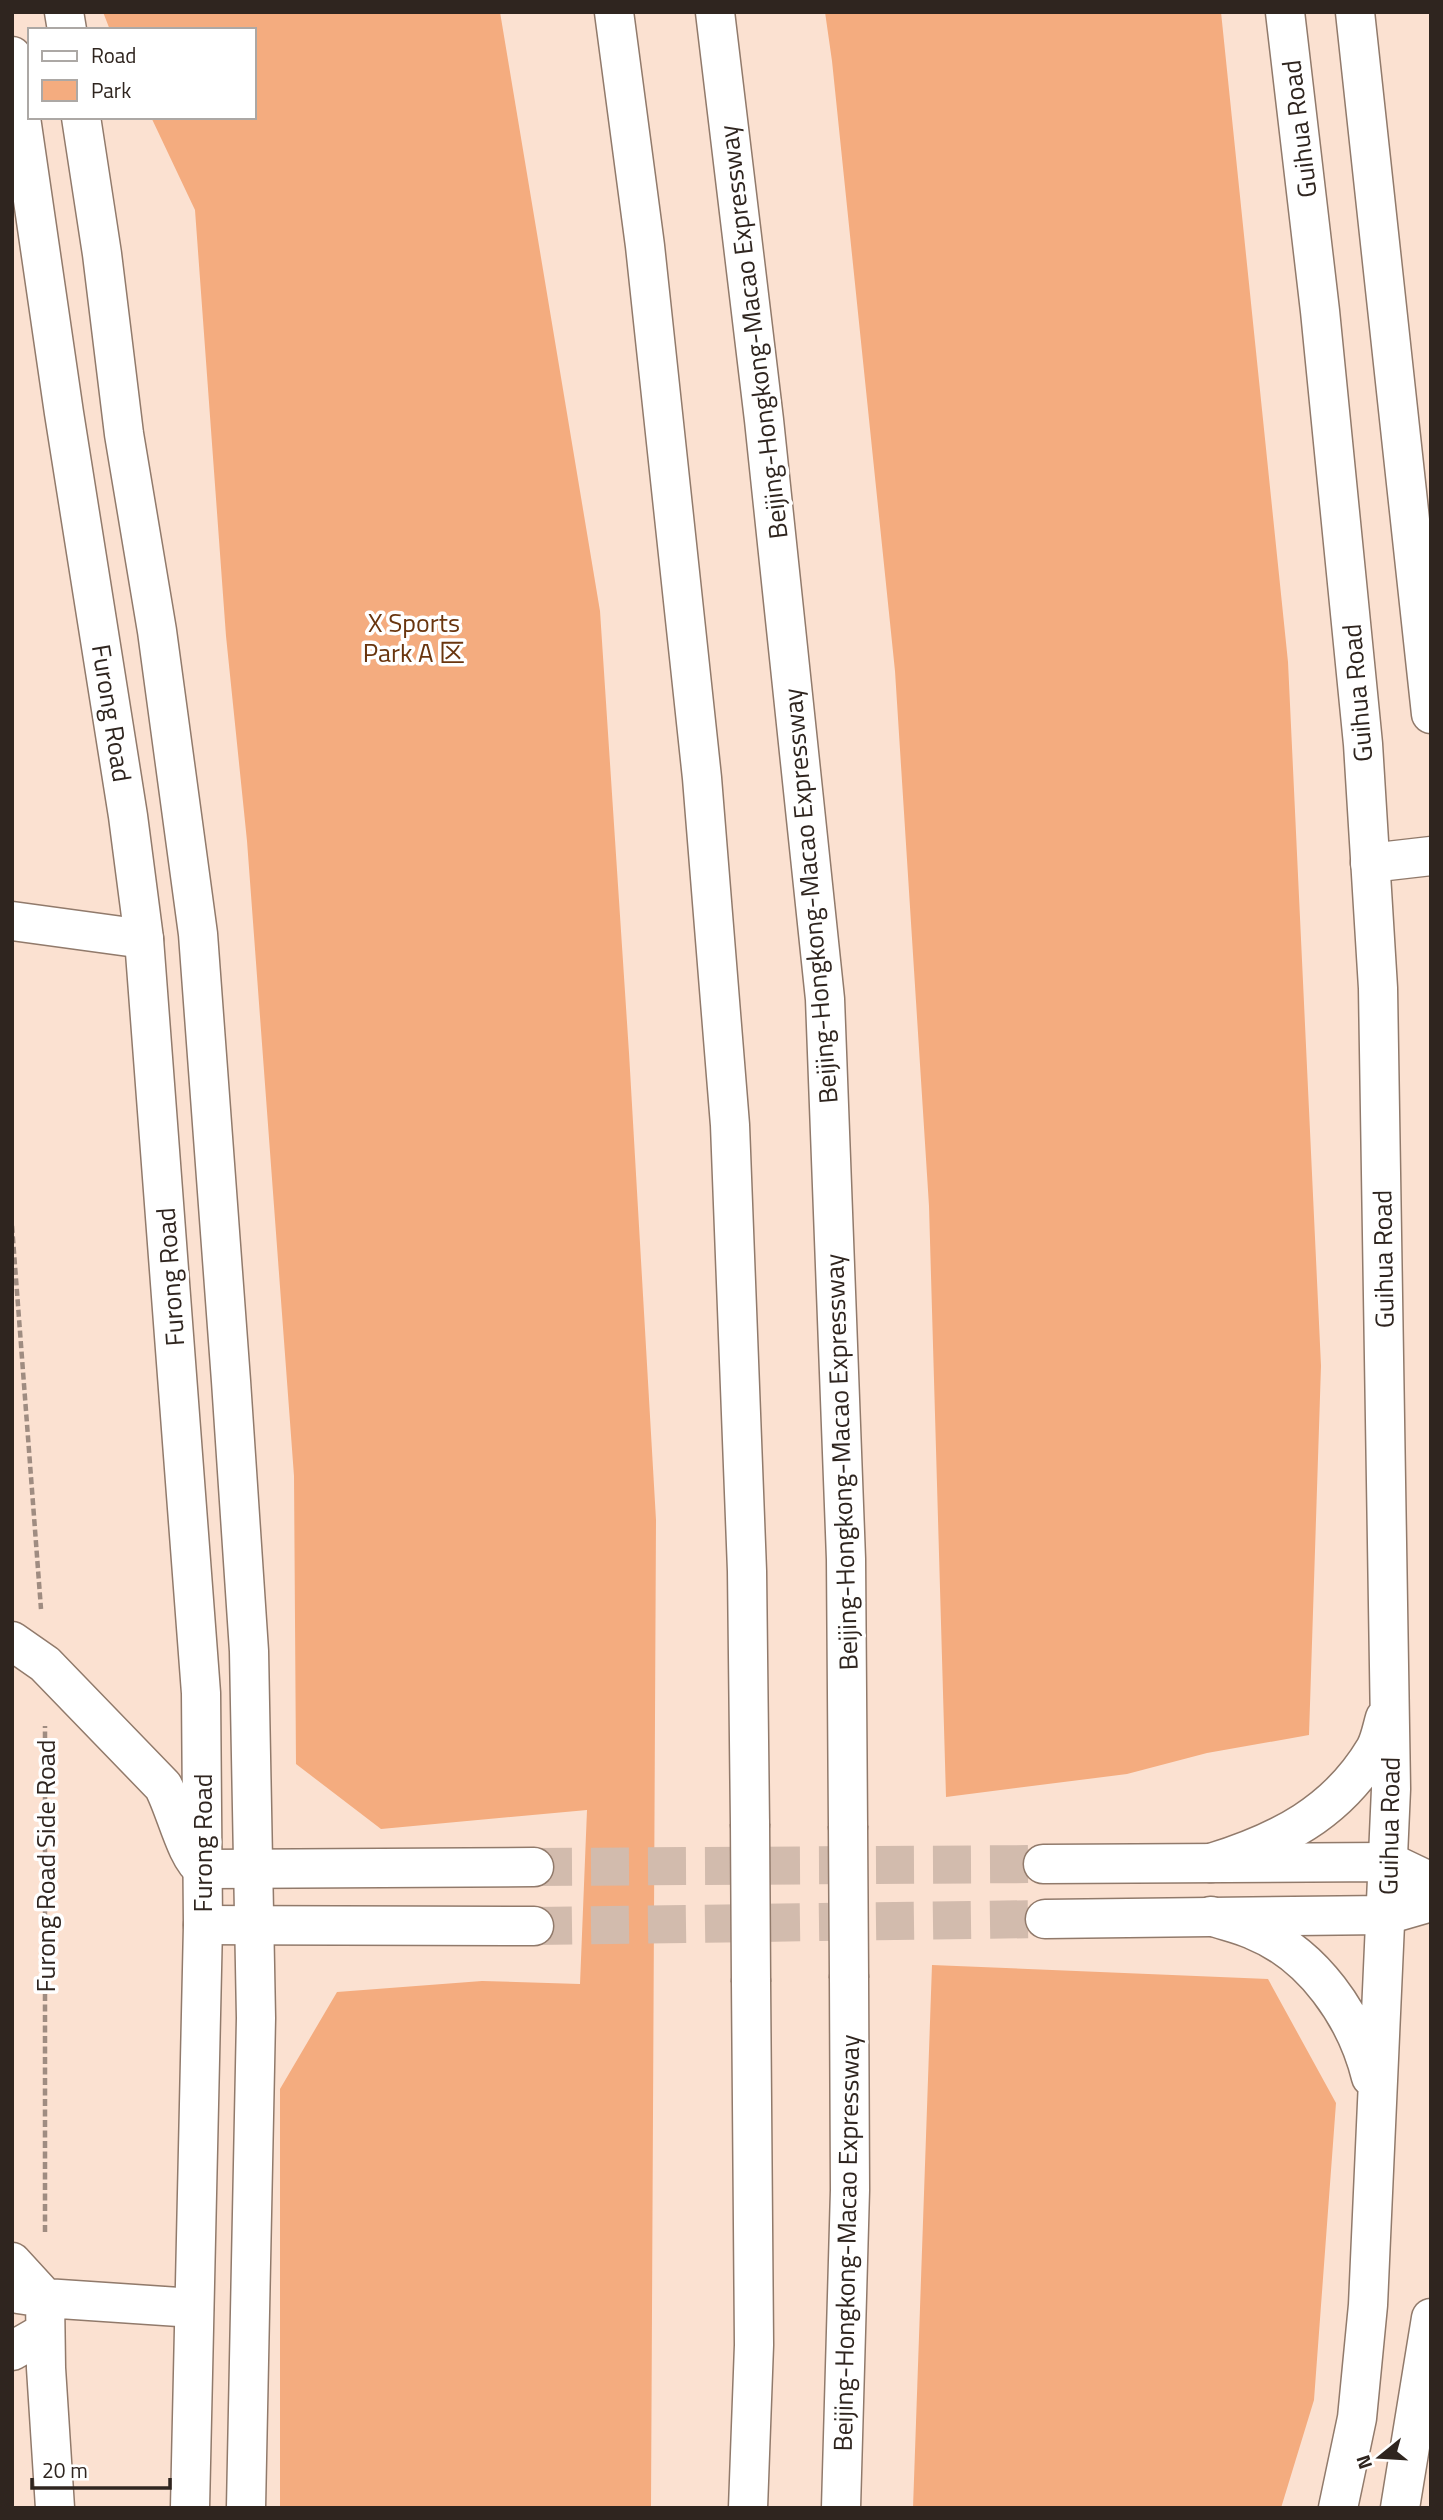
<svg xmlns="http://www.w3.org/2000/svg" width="1443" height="2520" font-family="'Titillium Web','Noto Sans SC',sans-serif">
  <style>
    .green { fill: #f4ac7f }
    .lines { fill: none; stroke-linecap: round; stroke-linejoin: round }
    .minor-tunnel { stroke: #d2bbad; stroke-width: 38; stroke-dasharray: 38 19; stroke-linecap: butt }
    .minor-casing { stroke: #917a6b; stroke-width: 41 }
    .major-casing { stroke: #917a6b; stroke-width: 41 }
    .highway-casing { stroke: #917a6b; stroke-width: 41 }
    .path { stroke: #9f8c81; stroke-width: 4.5; stroke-dasharray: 7 3.5; stroke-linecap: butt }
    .minor { stroke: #fff; stroke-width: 38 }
    .major { stroke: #fff; stroke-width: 38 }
    .highway { stroke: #fff; stroke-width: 38 }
    .highway-bridge-casing { stroke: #917a6b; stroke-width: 41; stroke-linecap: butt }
    .highway-bridge { stroke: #fff; stroke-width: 38 }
    .labels { text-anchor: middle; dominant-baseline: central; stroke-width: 7; stroke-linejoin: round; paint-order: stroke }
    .street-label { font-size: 26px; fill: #2f251f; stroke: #fff }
    .park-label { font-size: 26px; fill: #69350e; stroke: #fff }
  </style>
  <rect width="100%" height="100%" fill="#fbe1d1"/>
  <path class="green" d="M 103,12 L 500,12 L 600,611 L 629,1053 L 656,1520 L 651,2508 L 280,2508 L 280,2089 L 337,1992 L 482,1981 L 580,1984 L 587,1810 L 381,1829 L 296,1764 L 294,1476 L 247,841 L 226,636 L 195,210 L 151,117 L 254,117 L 254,30 L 110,30 Z
    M 825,12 L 1221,12 L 1288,662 L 1321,1366 L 1309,1735 L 1207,1753 L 1127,1774 L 946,1797 L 929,1206 L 895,671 L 832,61 Z
    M 932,1965 L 1268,1979 L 1336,2103 L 1314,2400 L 1281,2508 L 913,2508 Z"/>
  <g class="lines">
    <path class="minor-tunnel" d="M 534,1867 L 1043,1864
      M 534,1926 L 1045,1919"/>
    <g class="minor-casing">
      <path id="minor" d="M 1370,863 L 1431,856
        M 12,921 L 144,939
        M 12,1641 L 45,1664 L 163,1786 C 175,1807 186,1858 203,1869 L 534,1867
        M 1043,1864 L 1389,1862 L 1431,1882
        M 1045,1919 L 1386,1915 L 1431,1902
        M 203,1925 L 534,1926
        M 12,2262 L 45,2298 L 46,2368 L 55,2508
        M 18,2294 L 45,2298 L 194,2308
        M 12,2351 L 45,2332"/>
    </g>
    <g class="major-casing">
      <path id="major" d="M 64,12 L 67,30
        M 1285,12 L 1320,311 L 1363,744 L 1378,988 L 1391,1789 L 1368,2305 L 1357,2418 L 1338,2508
        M 1355,12 L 1431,714
        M 12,56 L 64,413 L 128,816 L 144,939 L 201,1693 L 203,1925 L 190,2508
        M 81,117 L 102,254 L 124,434 L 157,631 L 198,934 L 231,1381 L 249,1651 L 256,2018 L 246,2508
        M 1211,1863 C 1279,1842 1337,1813 1375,1749 C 1380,1740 1382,1728 1385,1718
        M 1211,1916 C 1225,1921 1240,1924 1253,1930 C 1313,1954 1356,2016 1371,2077
        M 1400,2508 L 1431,2318"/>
    </g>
    <g class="highway-casing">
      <path id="highway" d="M 614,12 L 645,246 L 702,778 L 730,1125 L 747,1571 L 750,1824
        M 715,12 L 764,420 L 825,999 L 846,1559 L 848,1826
        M 748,2508 L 754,2345 L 751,1982
        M 841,2508 L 850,2190 L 849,1978"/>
    </g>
    <path class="path" d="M 12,1226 L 41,1609
      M 45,2232 L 45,1726"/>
    <use href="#minor" class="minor"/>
    <use href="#major" class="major"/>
    <use href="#highway" class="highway"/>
    <g class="highway-bridge-casing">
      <path id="highway-bridge" d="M 750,1824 L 751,1982
        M 848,1826 L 849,1978"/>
    </g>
    <use href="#highway-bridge" class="highway-bridge"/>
  </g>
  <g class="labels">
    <g class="street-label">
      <text transform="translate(1299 129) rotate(-97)">Guihua Road</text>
      <text transform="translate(753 332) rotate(-97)">Beijing-Hongkong-Macao Expressway</text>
      <text transform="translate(1357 693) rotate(-95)">Guihua Road</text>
      <text transform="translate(112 713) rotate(81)">Furong Road</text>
      <text transform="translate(810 896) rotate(-95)">Beijing-Hongkong-Macao Expressway</text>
      <text transform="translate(1383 1259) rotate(-91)">Guihua Road</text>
      <text transform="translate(170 1277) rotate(-94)">Furong Road</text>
      <text transform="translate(841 1462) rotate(-92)">Beijing-Hongkong-Macao Expressway</text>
      <text transform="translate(1389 1826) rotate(-89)">Guihua Road</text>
      <text transform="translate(202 1843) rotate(-90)">Furong Road</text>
      <text transform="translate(45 1866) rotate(-90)">Furong Road Side Road</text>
      <text transform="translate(846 2243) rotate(-89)">Beijing-Hongkong-Macao Expressway</text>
    </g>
    <g class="park-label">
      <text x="414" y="622">X Sports<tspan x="414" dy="30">Park A 区</tspan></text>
    </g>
  </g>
  <rect width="1443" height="2520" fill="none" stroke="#2f251f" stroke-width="28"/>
  <rect x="28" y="28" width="228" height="91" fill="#ffffff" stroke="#aca8a5" stroke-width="2"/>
  <rect x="42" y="51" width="35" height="10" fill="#ffffff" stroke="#aca8a5" stroke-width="2"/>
  <text x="91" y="63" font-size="21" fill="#2f251f">Road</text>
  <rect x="42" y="80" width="35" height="21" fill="#f4ac7f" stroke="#aca8a5" stroke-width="2"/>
  <text x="91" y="98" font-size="21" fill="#2f251f">Park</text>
  <g transform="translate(1380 2457) rotate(252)" stroke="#ffffff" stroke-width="5" paint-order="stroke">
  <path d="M0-5L12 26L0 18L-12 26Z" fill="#2f251f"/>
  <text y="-10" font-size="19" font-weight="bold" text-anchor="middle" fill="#2f251f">N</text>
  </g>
  <path d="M32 2478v10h138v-10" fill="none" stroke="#2f251f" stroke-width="3.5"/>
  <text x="42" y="2478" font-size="21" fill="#2f251f" stroke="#ffffff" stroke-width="5" paint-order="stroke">20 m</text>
</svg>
